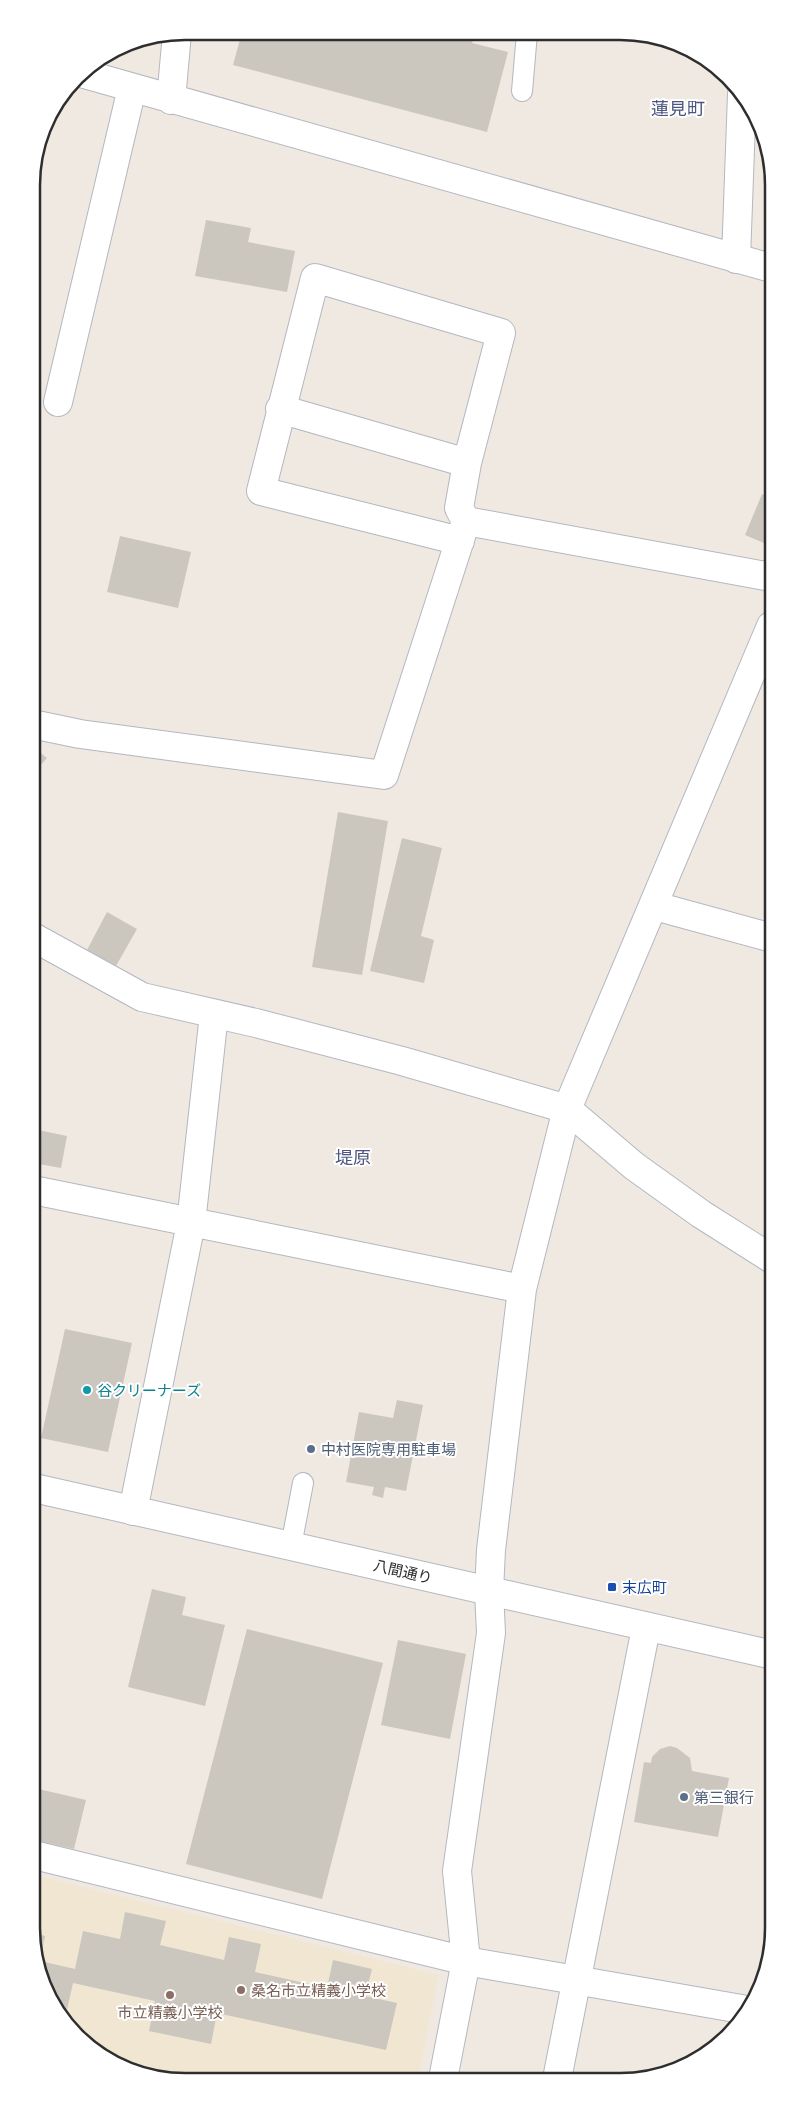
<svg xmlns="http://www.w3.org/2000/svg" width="805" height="2113" font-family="Commissioner,'Noto Sans JP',sans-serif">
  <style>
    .education { fill: #f0e6d1 }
    .building { fill: #cbc7bf }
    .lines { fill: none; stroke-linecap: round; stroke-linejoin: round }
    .service-casing { stroke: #b4b7c1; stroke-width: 22 }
    .minor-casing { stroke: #b4b7c1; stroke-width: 30 }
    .tertiary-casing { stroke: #b4b7c1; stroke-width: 30 }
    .service { stroke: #fff; stroke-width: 20 }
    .minor { stroke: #fff; stroke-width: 28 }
    .tertiary { stroke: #fff; stroke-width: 28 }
    .culture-dot { fill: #0f9aa8; stroke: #fff; stroke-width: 2 }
    .service-dot { fill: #5c6f8a; stroke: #fff; stroke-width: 2 }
    .transit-dot { fill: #1a4fb4; stroke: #fff; stroke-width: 2 }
    .education-dot { fill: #8d6e63; stroke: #fff; stroke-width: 2 }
    .labels { text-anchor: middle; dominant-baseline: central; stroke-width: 4; stroke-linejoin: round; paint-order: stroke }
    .culture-label { font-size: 15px; fill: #0d838f; stroke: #fff; text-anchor: start }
    .service-label { font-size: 15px; fill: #4e5e75; stroke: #fff; text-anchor: start }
    .street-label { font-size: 15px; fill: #2e2e2e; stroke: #fff }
    .transit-label { font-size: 15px; fill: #164399; stroke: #fff; text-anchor: start }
    .education-label { font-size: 15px; fill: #785e54; stroke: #fff; text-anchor: start }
    .quarter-label { font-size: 18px; fill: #4d5680; stroke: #fff }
    .rim { fill: none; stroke: #2e2e2e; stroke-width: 2.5 }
  </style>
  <rect width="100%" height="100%" fill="#efe9e1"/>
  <path class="education" d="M 34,1875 L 438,1975 L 418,2079 L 155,2079 L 117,2066 L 76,2037 L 52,2005 L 34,1958 Z"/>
  <path class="building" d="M 242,32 L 449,33 L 448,36 L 459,39 L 460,33 L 475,33 L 472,43 L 508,52 L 487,132 L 233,65 Z
    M 206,220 L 251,228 L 248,242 L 295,251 L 287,292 L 195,276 Z
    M 762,494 L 771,498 L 771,546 L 745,535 Z
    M 120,536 L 191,552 L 178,608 L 107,592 Z
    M 32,746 L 47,758 L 32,775 Z
    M 338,812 L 388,821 L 362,975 L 312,967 Z
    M 402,838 L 442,848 L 421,936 L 434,940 L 424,983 L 370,971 Z
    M 107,912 L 137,929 L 116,966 L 87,950 Z
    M 33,1129 L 67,1136 L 61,1168 L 33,1163 Z
    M 65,1329 L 132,1343 L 108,1452 L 41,1438 Z
    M 397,1400 L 423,1405 L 406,1491 L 385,1487 L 383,1498 L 372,1495 L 374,1487 L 346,1482 L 359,1412 L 393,1418 Z
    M 152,1589 L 186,1597 L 182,1615 L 225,1625 L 205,1706 L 128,1687 Z
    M 247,1629 L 383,1663 L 322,1899 L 186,1864 Z
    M 398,1640 L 466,1654 L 450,1739 L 381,1725 Z
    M 670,1746 L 677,1748 L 690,1758 L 692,1771 L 729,1778 L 718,1837 L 634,1822 L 644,1762 L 651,1763 L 652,1757 L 660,1749 Z
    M 34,1788 L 86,1800 L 74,1849 L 34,1840 Z
    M 125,1912 L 166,1921 L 160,1945 L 224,1960 L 229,1937 L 261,1944 L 255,1972 L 327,1988 L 333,1960 L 372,1969 L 365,1996 L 397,2003 L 386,2050 L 217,2013 L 211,2044 L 149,2031 L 155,2001 L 73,1983 L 65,2019 L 62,2018 L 52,2005 L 34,1958 L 34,1933 L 45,1936 L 40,1961 L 75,1969 L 83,1931 L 120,1939 Z"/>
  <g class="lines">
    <g class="service-casing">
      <path id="service" d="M 522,91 L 527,33
        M 291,1546 L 303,1483"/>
    </g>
    <g class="minor-casing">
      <path id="minor" d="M 81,73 L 771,268
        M 171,100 L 177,33
        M 736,259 L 742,94
        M 58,402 L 132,88
        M 280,409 L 467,463
        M 460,541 L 261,491 L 315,278 L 501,333 L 467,463 L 459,508 L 466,521
        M 32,724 L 80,734 L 384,775 L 466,521 L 771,577
        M 655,906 L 772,938
        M 33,937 L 142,997 L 256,1023 L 402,1061 L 567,1109 L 634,1166 L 701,1214 L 772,1259
        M 33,1190 L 522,1289
        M 133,1511 L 191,1223 L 214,1014
        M 34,1855 L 466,1961 L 747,2010
        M 443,2079 L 466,1961 L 457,1871 L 491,1633 L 489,1591 L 491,1550 L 522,1289 L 567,1109 L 771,626
        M 557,2079 L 646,1628"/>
    </g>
    <g class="tertiary-casing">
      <path id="tertiary" d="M 34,1488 L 773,1655"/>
    </g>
    <use href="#service" class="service"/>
    <use href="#minor" class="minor"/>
    <use href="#tertiary" class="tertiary"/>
  </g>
  <circle class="culture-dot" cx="87" cy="1390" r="5"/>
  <g class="service-dot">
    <circle cx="311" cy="1449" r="5"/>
    <circle cx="684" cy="1797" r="5"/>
  </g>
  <rect class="transit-dot" x="607" y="1582" width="10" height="10" rx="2.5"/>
  <g class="education-dot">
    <circle cx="241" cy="1990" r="5"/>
    <circle cx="170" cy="1995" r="5"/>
  </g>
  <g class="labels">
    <g class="culture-label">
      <text x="97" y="1390">谷クリーナーズ</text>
    </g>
    <g class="service-label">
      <text x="321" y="1449">中村医院専用駐車場</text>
      <text x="694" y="1797">第三銀行</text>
    </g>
    <g class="street-label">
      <text transform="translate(403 1571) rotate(13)">八間通り</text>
    </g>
    <g class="transit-label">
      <text x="622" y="1587">末広町</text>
    </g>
    <g class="education-label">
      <text x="251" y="1990">桑名市立精義小学校</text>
      <text x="170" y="2012" text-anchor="middle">市立精義小学校</text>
    </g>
    <g class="quarter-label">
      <text x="678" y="108">蓮見町</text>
      <text x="353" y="1157">堤原</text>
    </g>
  </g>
  <path d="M0 0H805V2113H0ZM185 40H620A145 145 0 0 1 765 185V1928A145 145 0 0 1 620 2073H185A145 145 0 0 1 40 1928V185A145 145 0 0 1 185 40Z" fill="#fff" fill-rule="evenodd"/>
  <path class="rim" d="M185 40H620A145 145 0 0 1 765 185V1928A145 145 0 0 1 620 2073H185A145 145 0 0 1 40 1928V185A145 145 0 0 1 185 40Z"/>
</svg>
